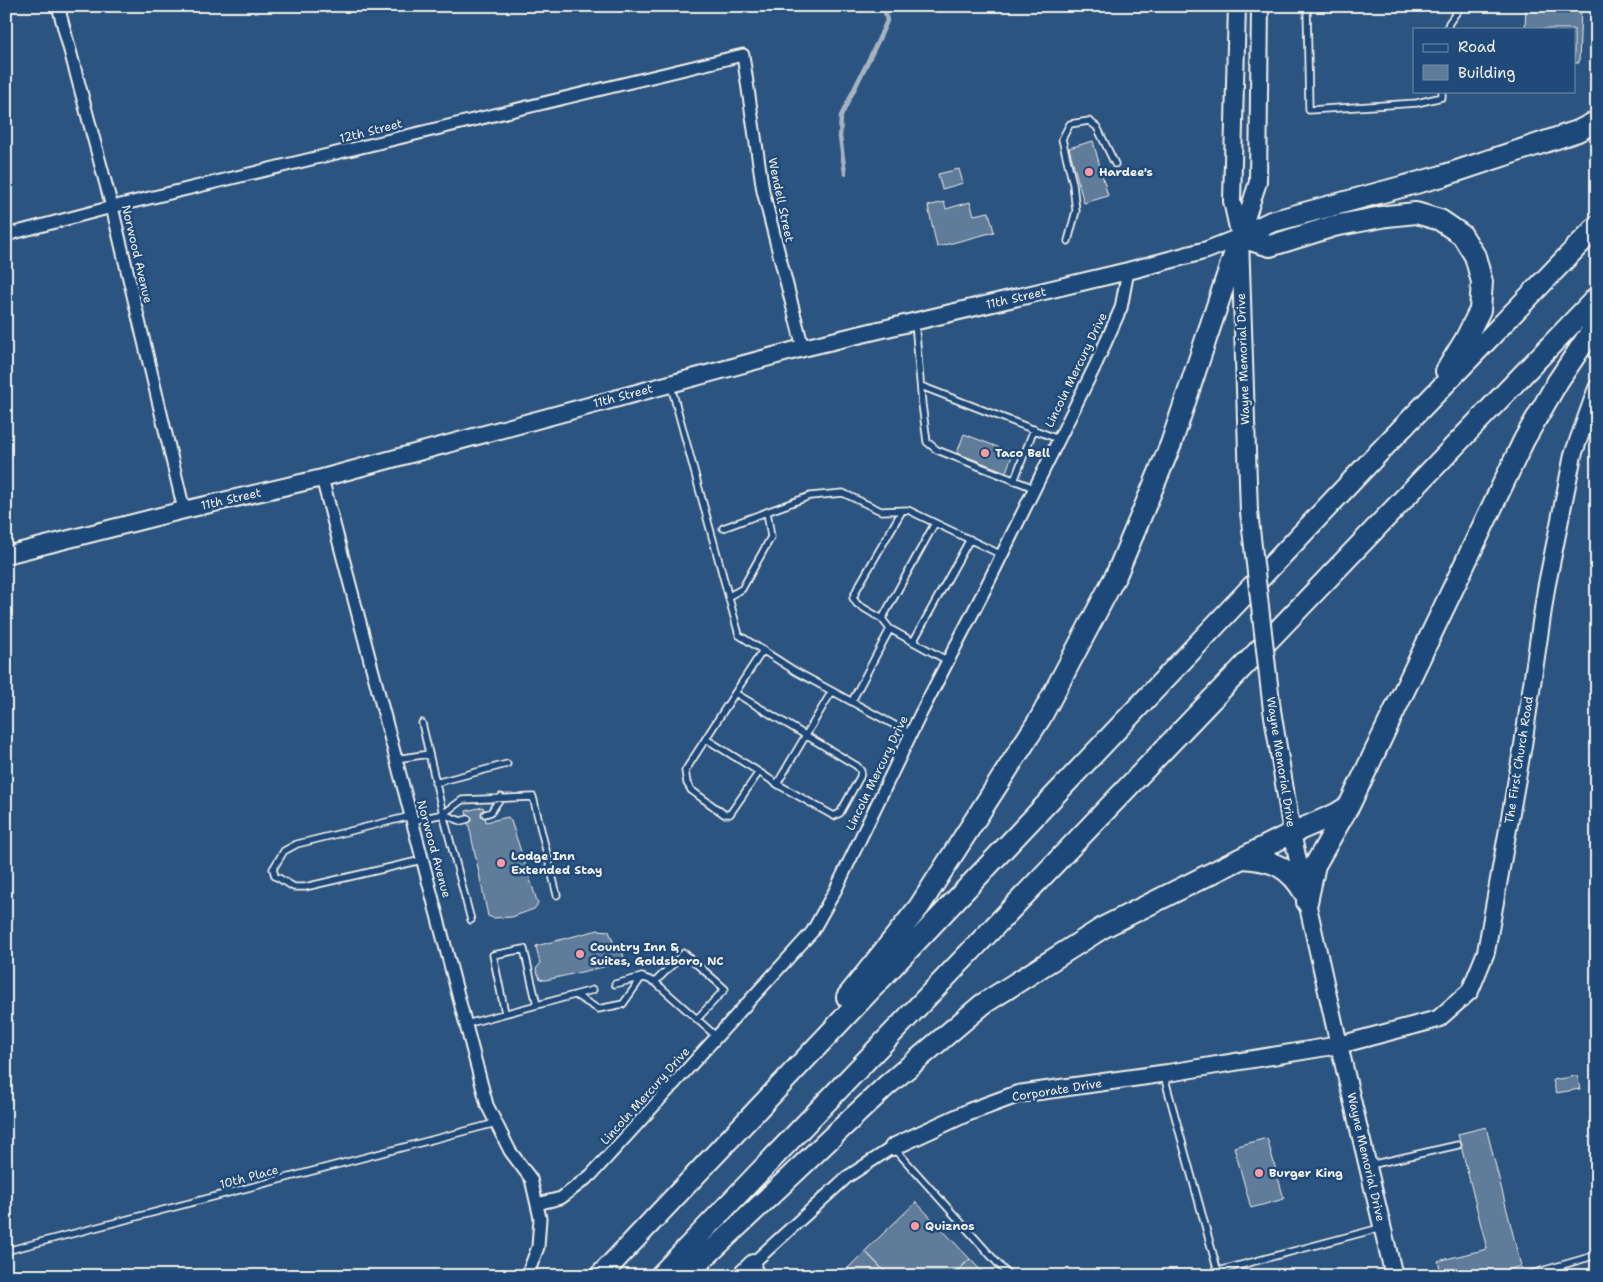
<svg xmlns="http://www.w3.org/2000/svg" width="1603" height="1282" font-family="'Shantell Sans',sans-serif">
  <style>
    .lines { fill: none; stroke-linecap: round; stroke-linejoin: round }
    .stream { stroke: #a7b4c0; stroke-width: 4.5 }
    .building { fill: #5e7b9a; stroke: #f4f1e8 }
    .lane-casing { stroke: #f4f1e8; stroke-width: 9 }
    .street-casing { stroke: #f4f1e8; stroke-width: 15 }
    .secondary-casing { stroke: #f4f1e8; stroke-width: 20 }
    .highway-casing { stroke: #f4f1e8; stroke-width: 24 }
    .lane { stroke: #1f4a7a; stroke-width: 5.5 }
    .street { stroke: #1f4a7a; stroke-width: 11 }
    .secondary { stroke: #1f4a7a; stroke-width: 16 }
    .highway { stroke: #1f4a7a; stroke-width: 20 }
    .secondary-bridge-casing { stroke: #f4f1e8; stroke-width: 20; stroke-linecap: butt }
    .secondary-bridge { stroke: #1f4a7a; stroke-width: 16 }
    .poi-dot { fill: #ff9aa2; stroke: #1f4a7a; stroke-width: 2 }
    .labels { text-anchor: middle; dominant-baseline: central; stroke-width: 5; stroke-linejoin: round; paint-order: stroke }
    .street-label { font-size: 12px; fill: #f4f1e8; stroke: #1f4a7a }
    .poi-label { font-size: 12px; font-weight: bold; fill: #f4f1e8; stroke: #1f4a7a; text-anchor: start }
  </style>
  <rect width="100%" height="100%" fill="#2c5481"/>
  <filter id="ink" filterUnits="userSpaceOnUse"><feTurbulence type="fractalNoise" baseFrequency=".02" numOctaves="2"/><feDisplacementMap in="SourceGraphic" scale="10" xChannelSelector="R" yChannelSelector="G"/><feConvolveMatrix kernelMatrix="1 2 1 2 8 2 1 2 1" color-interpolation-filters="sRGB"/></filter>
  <g filter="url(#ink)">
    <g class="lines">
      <path class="stream" d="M 845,173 L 840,137 L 841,116 L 877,43 L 887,21 L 884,6"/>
    </g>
    <path class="building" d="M 1526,6 L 1581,6 L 1579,63 L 1574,63 L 1574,29 L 1525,29 Z
      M 1093,141 L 1108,196 L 1084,203 L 1069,148 Z
      M 959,169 L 963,183 L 942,189 L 938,174 Z
      M 944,202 L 946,209 L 970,202 L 974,215 L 989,212 L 994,232 L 937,247 L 928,206 Z
      M 964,434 L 1013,453 L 1006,472 L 957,453 Z
      M 483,807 L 486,822 L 508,817 L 511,821 L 538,904 L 534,909 L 512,917 L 493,918 L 488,916 L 466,811 Z
      M 598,930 L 609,931 L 614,944 L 621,946 L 625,962 L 546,980 L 540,979 L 536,969 L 540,964 L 536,946 Z
      M 1577,1076 L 1580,1089 L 1556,1093 L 1553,1080 Z
      M 1486,1127 L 1521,1266 L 1484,1276 L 1442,1276 L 1438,1261 L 1487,1249 L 1458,1134 Z
      M 1267,1138 L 1284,1199 L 1251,1208 L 1234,1147 Z
      M 916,1202 L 970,1259 L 952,1276 L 889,1276 L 865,1251 Z
      M 865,1251 L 889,1276 L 840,1276 Z
      M 970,1259 L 986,1276 L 952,1276 Z"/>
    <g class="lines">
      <g class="lane-casing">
        <path id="lane" d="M 1307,6 L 1309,110 L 1417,103 L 1442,97 L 1442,91
          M 1447,29 L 1449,23 L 1461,6
          M 1068,241 L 1076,211 L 1073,184 L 1062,139 L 1070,124 L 1089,121 L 1097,127 L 1115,164
          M 915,322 L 922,404 L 927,442 L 937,450 L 1034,488
          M 671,386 L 739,635 L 795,671 L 911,734
          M 921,386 L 1058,439
          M 1014,481 L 1034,429
          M 902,511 L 857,589 L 853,598 L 857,604 L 882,619 L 890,629 L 948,661
          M 723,528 L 810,496 L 843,493 L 881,511 L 908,510 L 1002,555
          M 729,596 L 742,589 L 771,537 L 767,512
          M 882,619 L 935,523
          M 913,642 L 970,539
          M 763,650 L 735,693 L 857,766 L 861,771 L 860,777 L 840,813 L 834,816 L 777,784 L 832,691
          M 735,693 L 685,771 L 687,783 L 691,790 L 724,814 L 730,814 L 759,772 L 777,784
          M 852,701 L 890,629
          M 422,723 L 443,814
          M 706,739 L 759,772
          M 396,759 L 429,754
          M 435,783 L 507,764
          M 443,814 L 462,800 L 533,797 L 557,895
          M 443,814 L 461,821 L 468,819
          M 485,814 L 491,812 L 501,797
          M 411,816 L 297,844 L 284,851 L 273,869 L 275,876 L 294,887 L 305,887 L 422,860
          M 412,821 L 443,814 L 471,920
          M 655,982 L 684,953 L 725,989 L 697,1019
          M 615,984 L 642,977 L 655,982 L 717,1037
          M 575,995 L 598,1009 L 623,1004 L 642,977
          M 505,1013 L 493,955 L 524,949 L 537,1005
          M 466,1024 L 593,990
          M 1164,1076 L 1219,1276
          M 895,1149 L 1009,1276
          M 1370,1165 L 1458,1145
          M 6,1251 L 496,1123
          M 755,1265 L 765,1276
          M 1218,1271 L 1380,1228
          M 1524,1276 L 1597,1255"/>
      </g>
      <g class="street-casing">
        <path id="street" d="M 58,6 L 112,207 L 184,510
          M 6,235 L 112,207 L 743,55 L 763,191 L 803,348
          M 322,478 L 487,1105 L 510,1151 L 531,1179 L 540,1218 L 538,1247 L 527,1276
          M 537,1204 L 561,1198 L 591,1175 L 812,932 L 836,889 L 920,715 L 984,591 L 1096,364 L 1121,308 L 1128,271
          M 753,1263 L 847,1177 L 893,1147"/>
      </g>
      <g class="secondary-casing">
        <path id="secondary" d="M 1237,6 L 1232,201 L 1240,237 L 1249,512
          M 1240,237 L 1258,182 L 1260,6
          M 6,555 L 184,510 L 322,478 L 803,348 L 1128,271 L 1207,250 L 1240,237
          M 1272,710 L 1292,833 L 1307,902 L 1339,1045 L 1394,1276
          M 893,1147 L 969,1112 L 1018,1094 L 1168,1073 L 1339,1045 L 1438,1019 L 1470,991 L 1486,952 L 1523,745 L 1546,589 L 1573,455 L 1597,388
          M 740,1276 L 753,1263"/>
      </g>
      <g class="highway-casing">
        <path id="highway" d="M 1240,237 L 1270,246 L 1334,226 L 1387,216 L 1416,213 L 1440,220 L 1462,235 L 1475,256 L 1482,282 L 1480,310 L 1465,340 L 1446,371
          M 1243,858 C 1273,860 1290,867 1305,894
          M 1307,902 L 1315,865 L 1348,807
          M 847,997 L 919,907 L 1041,717 L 1117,573 L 1171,444 L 1240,237 L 1271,222 L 1442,176 L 1578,131 L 1597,121
          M 600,1276 L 1385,446 L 1597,226
          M 660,1276 L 1597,297
          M 685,1276 L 886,1086 L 983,1004 L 1104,927 L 1292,833 L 1336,814 L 1349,806 L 1524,440 L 1558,381 L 1597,323"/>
      </g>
      <use href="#lane" class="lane"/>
      <use href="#street" class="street"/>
      <use href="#secondary" class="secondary"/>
      <use href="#highway" class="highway"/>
      <g class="secondary-bridge-casing">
        <path id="secondary-bridge" d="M 1249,512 L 1272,710"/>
      </g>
      <use href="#secondary-bridge" class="secondary-bridge"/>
    </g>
  </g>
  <g class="poi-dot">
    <circle cx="1089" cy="172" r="5"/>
    <circle cx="985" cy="453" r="5"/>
    <circle cx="501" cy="863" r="5"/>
    <circle cx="580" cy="954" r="5"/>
    <circle cx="1259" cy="1173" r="5"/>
    <circle cx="915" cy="1226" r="5"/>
  </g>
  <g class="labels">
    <g class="street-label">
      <text transform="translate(371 131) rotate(-14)">12th Street</text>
      <text transform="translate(781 200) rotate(78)">Wendell Street</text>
      <text transform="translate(137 254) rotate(77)">Norwood Avenue</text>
      <text transform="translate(1016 298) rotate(-13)">11th Street</text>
      <text transform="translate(1243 359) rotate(-92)">Wayne Memorial Drive</text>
      <text transform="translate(1076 370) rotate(-64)">Lincoln Mercury Drive</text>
      <text transform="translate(623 396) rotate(-15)">11th Street</text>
      <text transform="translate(231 499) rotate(-13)">11th Street</text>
      <text transform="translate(1519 760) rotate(-81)">The First Church Road</text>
      <text transform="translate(1281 762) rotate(81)">Wayne Memorial Drive</text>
      <text transform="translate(877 773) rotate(-64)">Lincoln Mercury Drive</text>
      <text transform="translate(434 849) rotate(75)">Norwood Avenue</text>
      <text transform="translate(1057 1090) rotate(-9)">Corporate Drive</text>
      <text transform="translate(645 1096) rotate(-48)">Lincoln Mercury Drive</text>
      <text transform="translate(1366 1157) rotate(77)">Wayne Memorial Drive</text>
      <text transform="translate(249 1177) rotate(-15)">10th Place</text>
    </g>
    <g class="poi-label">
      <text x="1099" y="172">Hardee's</text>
      <text x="995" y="453">Taco Bell</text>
      <text x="511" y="856">Lodge Inn<tspan x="511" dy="14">Extended Stay</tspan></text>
      <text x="590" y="947">Country Inn &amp;<tspan x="590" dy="14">Suites, Goldsboro, NC</tspan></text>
      <text x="1269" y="1173">Burger King</text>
      <text x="925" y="1226">Quiznos</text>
    </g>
  </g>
  <rect width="1603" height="1282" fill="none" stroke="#1f4a7a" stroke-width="25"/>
  <rect x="12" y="12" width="1578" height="1257" fill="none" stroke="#f4f1e8" stroke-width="2" filter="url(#ink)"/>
  <rect x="1413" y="28" width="162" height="65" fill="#1f4a7a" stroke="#748da6"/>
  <rect x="1423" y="44" width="25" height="8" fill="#1f4a7a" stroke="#748da6"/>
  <text x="1458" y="52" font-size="15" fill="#f4f1e8">Road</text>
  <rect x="1423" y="65" width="25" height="15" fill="#5e7b9a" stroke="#748da6"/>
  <text x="1458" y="78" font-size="15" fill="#f4f1e8">Building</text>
</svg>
